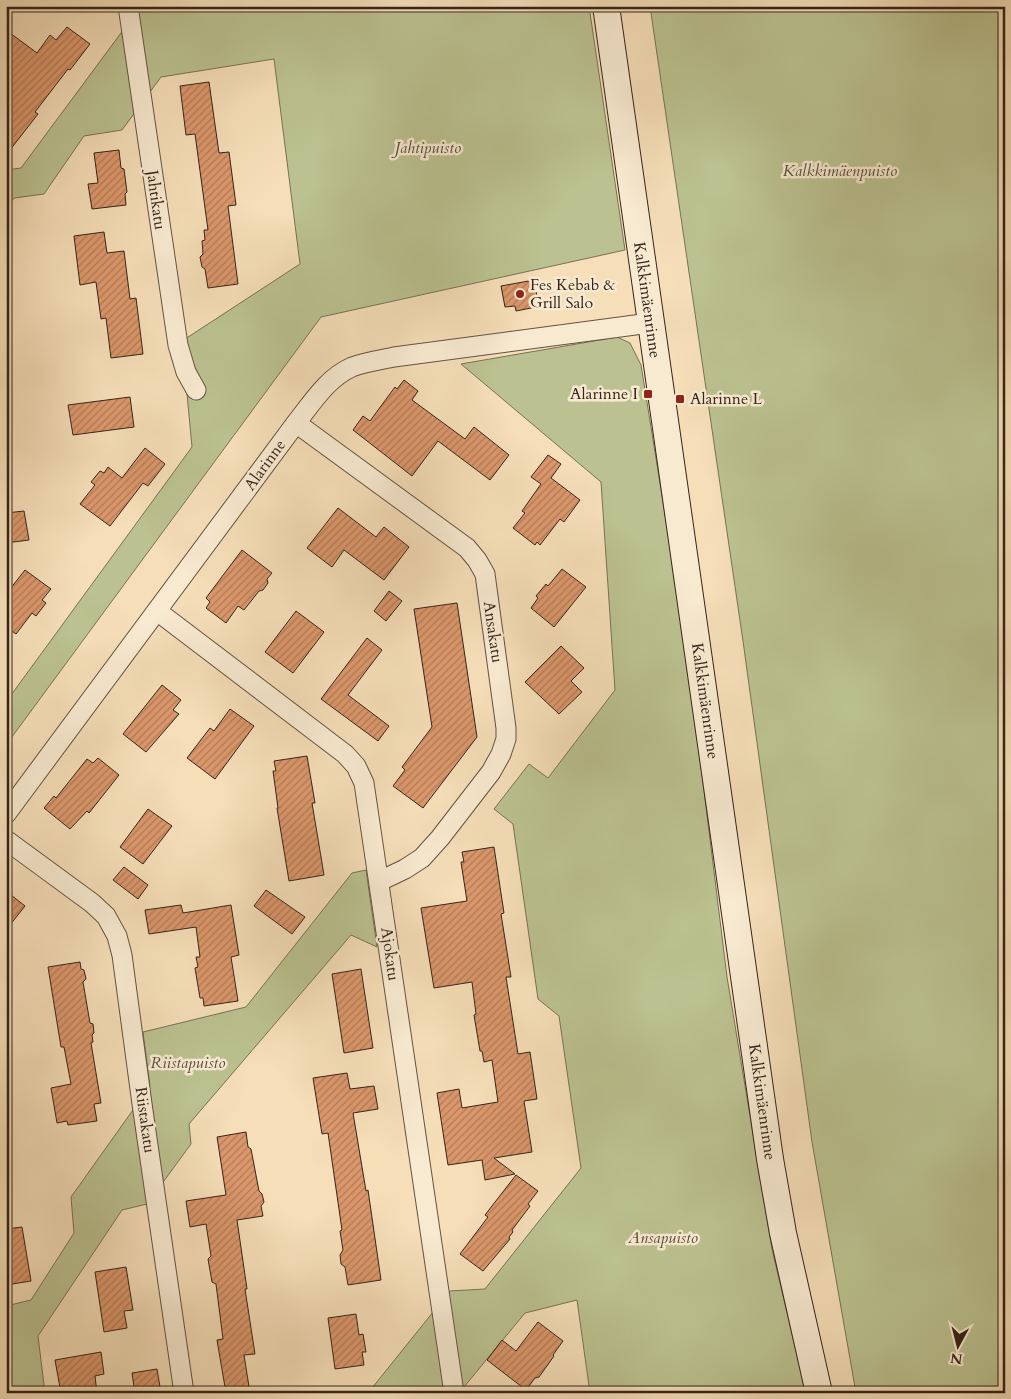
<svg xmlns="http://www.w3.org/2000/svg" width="1011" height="1399" font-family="Cardo,serif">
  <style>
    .green { fill: #bbc190; stroke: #787255 }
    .building { fill: url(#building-hatch); stroke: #35241a }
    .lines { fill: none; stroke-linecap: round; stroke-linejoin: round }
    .street-casing { stroke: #655242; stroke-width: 21 }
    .secondary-casing { stroke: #35241a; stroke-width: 28 }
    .street { stroke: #f8ead1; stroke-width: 19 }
    .secondary { stroke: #f8ead1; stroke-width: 26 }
    .poi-dot { fill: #8f2418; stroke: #f8ead1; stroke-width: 2 }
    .labels { text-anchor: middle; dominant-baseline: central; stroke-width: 5; stroke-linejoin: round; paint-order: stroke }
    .park-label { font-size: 16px; font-style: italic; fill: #564b38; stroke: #f8ead1 }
    .street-label { font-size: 16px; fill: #35241a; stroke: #f8ead1 }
    .poi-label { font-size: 16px; fill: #35241a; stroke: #f8ead1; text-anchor: start }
  </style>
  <defs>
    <pattern id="building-hatch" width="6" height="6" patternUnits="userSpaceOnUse" patternTransform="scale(1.25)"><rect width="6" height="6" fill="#db976b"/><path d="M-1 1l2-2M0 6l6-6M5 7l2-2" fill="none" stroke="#b27b57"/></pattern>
  </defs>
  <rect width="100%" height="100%" fill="#f5deb8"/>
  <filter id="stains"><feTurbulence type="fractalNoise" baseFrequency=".004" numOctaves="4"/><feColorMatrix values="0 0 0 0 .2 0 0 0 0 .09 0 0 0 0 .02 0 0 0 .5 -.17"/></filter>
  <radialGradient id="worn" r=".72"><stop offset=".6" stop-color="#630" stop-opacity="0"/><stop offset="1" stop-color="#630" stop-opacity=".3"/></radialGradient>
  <path class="green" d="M 141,6 L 589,6 L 625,250 L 321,317 L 6,745 L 6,702 L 192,447 L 182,341 L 300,264 L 274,59 L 161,77 L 122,130 L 84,136 L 44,194 L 14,198 L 6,208 L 6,170 L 21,168 Z
    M 650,6 L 1005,6 L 1005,1393 L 856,1393 L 812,1142 L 743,641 Z
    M 617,337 L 630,343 L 641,365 L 686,645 L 727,977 L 772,1249 L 806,1393 L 590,1393 L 577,1300 L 525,1313 L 459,1393 L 368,1393 L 450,1291 L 485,1289 L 581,1168 L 559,1016 L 538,999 L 513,824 L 494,809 L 529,764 L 548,778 L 615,690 L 601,482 L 461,364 Z
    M 366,870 L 377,947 L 351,935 L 189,1124 L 191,1144 L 147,1204 L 122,1210 L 38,1336 L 45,1393 L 6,1393 L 6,1306 L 31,1300 L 74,1233 L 71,1197 L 150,1086 L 143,1032 L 246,1007 L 352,873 Z"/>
  <path class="building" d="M 67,27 L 90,44 L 70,70 L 68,69 L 35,112 L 38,114 L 6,155 L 6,30 L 37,53 L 50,35 L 56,40 Z
    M 209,82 L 219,153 L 229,152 L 236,205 L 228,206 L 238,284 L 208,288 L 205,269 L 202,267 L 200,257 L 203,254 L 202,241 L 205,240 L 204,230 L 208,230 L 195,134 L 186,135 L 180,86 Z
    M 119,150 L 121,168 L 124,169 L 127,192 L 125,194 L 126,205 L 92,209 L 88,184 L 98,183 L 94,153 Z
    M 104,232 L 107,253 L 124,251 L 130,299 L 136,298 L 143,354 L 111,358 L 106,318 L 101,319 L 96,282 L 80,285 L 74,236 Z
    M 534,280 L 538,302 L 535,302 L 536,307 L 516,311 L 515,306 L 505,307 L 501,286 Z
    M 404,380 L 418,391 L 412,400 L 465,439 L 474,427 L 509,455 L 490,480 L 438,441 L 412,476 L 353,430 L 363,416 L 370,421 L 395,387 L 397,389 Z
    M 130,397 L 134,427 L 73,435 L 68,405 Z
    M 145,448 L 165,464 L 148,486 L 143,483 L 110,526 L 80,504 L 95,485 L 91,482 L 100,471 L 104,473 L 108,467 L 122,478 Z
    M 548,455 L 561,464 L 551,478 L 580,500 L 564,522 L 560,519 L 540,545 L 537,542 L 535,545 L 513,528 L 525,513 L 522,511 L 541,484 L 531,477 Z
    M 338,508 L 376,537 L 384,527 L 409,547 L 384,580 L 344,550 L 332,567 L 307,548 Z
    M 24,511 L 29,540 L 6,543 L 6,513 Z
    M 242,550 L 272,573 L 267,579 L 268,583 L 263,590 L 259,591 L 244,610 L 238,606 L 226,623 L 206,608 L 210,602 L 206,598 Z
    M 562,569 L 586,587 L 554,627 L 531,608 L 538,598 L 536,596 L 546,584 L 548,586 Z
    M 25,570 L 51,589 L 42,600 L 46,603 L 36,616 L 32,613 L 16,634 L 6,627 L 6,594 Z
    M 389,591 L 402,601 L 386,621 L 374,611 Z
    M 457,603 L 477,737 L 423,808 L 393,786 L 405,770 L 402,767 L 432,727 L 414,609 Z
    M 296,611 L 324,632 L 293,673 L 265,652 Z
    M 367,638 L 382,650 L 348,695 L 389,726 L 378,741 L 321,699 Z
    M 561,646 L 584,668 L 571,681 L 582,692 L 559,714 L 525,682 Z
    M 162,685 L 181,700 L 173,710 L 179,714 L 146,752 L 123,734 Z
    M 230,709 L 254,726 L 215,779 L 187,758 L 210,728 L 214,731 Z
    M 307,756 L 315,803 L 312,803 L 324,875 L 289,881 L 277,808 L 278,808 L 273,771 L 276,771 L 274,761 Z
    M 98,758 L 119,775 L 89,813 L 87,811 L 70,829 L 44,808 L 54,796 L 56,798 L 87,759 L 93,763 Z
    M 148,809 L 172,826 L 143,864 L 120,847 Z
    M 494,847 L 504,913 L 501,914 L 511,977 L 506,977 L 518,1054 L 530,1052 L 537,1099 L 524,1101 L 532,1152 L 494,1158 L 515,1174 L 485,1180 L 482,1160 L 448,1165 L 437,1093 L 459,1089 L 462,1108 L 498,1102 L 492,1060 L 484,1062 L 482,1051 L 480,1051 L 474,1015 L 476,1014 L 472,982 L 434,988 L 421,908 L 467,901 L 461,862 L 464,862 L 462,852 Z
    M 124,867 L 148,885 L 138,899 L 113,880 Z
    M 266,890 L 305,917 L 292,934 L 254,906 Z
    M 6,891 L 25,906 L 6,930 Z
    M 181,905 L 183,913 L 231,905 L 239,955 L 231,957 L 238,1001 L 204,1006 L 203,998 L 200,998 L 195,968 L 198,967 L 196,957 L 200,957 L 196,927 L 149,934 L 145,910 Z
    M 80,962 L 81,969 L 84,970 L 86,979 L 83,982 L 90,1023 L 93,1024 L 94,1033 L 92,1035 L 93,1042 L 91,1043 L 101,1103 L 94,1104 L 97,1121 L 68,1125 L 67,1121 L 57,1123 L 51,1088 L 71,1084 L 64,1047 L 61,1047 L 48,967 Z
    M 361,969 L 373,1048 L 344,1053 L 332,974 Z
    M 347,1073 L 350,1089 L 374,1086 L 378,1109 L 353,1113 L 366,1191 L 368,1190 L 381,1280 L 348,1285 L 345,1267 L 341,1264 L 340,1255 L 343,1250 L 340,1231 L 342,1230 L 328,1133 L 322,1134 L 313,1078 Z
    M 246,1132 L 248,1147 L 251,1149 L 259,1191 L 262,1194 L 264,1202 L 261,1206 L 263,1216 L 237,1220 L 247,1289 L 245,1289 L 255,1354 L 244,1355 L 250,1393 L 226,1393 L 217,1340 L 223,1339 L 216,1284 L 212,1282 L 208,1259 L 211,1256 L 206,1224 L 190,1227 L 186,1201 L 226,1195 L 217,1137 Z
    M 516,1175 L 538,1191 L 528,1204 L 530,1206 L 512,1230 L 513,1232 L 509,1237 L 510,1239 L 483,1271 L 460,1254 L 488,1217 L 485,1215 Z
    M 22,1227 L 31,1281 L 6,1285 L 6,1229 Z
    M 126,1267 L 133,1310 L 124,1311 L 127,1328 L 104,1332 L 95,1272 Z
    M 356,1314 L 359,1335 L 363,1334 L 366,1352 L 362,1352 L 364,1365 L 335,1369 L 328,1318 Z
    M 538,1322 L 563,1341 L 553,1355 L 554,1356 L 539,1377 L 535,1378 L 526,1390 L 487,1360 L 502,1340 L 516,1351 Z
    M 101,1352 L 104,1374 L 95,1376 L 97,1393 L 61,1393 L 55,1360 Z
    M 157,1369 L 161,1393 L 135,1393 L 132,1373 Z"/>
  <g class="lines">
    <g class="street-casing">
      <path id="street" d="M 128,6 L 178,345 L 186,372 L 196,390
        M 296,423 L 467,548 L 477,560 L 485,574 L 506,728 L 506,739 L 501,754 L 491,772 L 440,838 L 422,858 L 405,869 L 380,881
        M 157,611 L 345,754 L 356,766 L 364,783 L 454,1393
        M 6,814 L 296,423 C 312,403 327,378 352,367 C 365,362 380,360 394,357 L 650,323
        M 6,840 L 92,903 L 106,916 L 117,936 L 122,955 L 142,1104 L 184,1393"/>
    </g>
    <g class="secondary-casing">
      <path id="secondary" d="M 606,6 L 770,1159 L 783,1233 L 819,1393"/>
    </g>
    <use href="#street" class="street"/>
    <use href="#secondary" class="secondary"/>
  </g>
  <g class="poi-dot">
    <circle cx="520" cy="294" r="5"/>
    <rect x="643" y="389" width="10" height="10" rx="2.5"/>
    <rect x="675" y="394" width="10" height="10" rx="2.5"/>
  </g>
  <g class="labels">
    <g class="park-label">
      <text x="428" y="148">Jahtipuisto</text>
      <text x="840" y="171">Kalkkimäenpuisto</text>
      <text x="188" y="1063">Riistapuisto</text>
      <text x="663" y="1238">Ansapuisto</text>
    </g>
    <g class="street-label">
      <text transform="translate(156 200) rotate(82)">Jahtikatu</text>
      <text transform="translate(647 300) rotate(82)">Kalkkimäenrinne</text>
      <text transform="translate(265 465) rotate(-54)">Alarinne</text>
      <text transform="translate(493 632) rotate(82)">Ansakatu</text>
      <text transform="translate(705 701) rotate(82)">Kalkkimäenrinne</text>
      <text transform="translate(390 954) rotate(82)">Ajokatu</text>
      <text transform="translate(762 1102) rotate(82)">Kalkkimäenrinne</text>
      <text transform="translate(145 1120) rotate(82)">Riistakatu</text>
    </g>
    <g class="poi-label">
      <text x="530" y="285">Fes Kebab &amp;<tspan x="530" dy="18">Grill Salo</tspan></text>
      <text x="638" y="394" text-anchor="end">Alarinne I</text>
      <text x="690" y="399">Alarinne L</text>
    </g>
  </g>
  <rect width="1011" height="1399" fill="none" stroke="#f5deb8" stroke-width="25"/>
  <rect x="8" y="8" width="996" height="1384" fill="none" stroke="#35241a" stroke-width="2.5"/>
  <rect x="12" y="12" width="986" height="1374" fill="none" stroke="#35241a"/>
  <g transform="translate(958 1346) rotate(187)" stroke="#f8ead1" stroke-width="4" paint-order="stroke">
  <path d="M0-4L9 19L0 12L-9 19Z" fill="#35241a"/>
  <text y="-8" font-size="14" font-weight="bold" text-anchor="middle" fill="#35241a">N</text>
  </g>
  <rect width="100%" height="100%" filter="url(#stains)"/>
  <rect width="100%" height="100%" fill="url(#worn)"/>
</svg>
